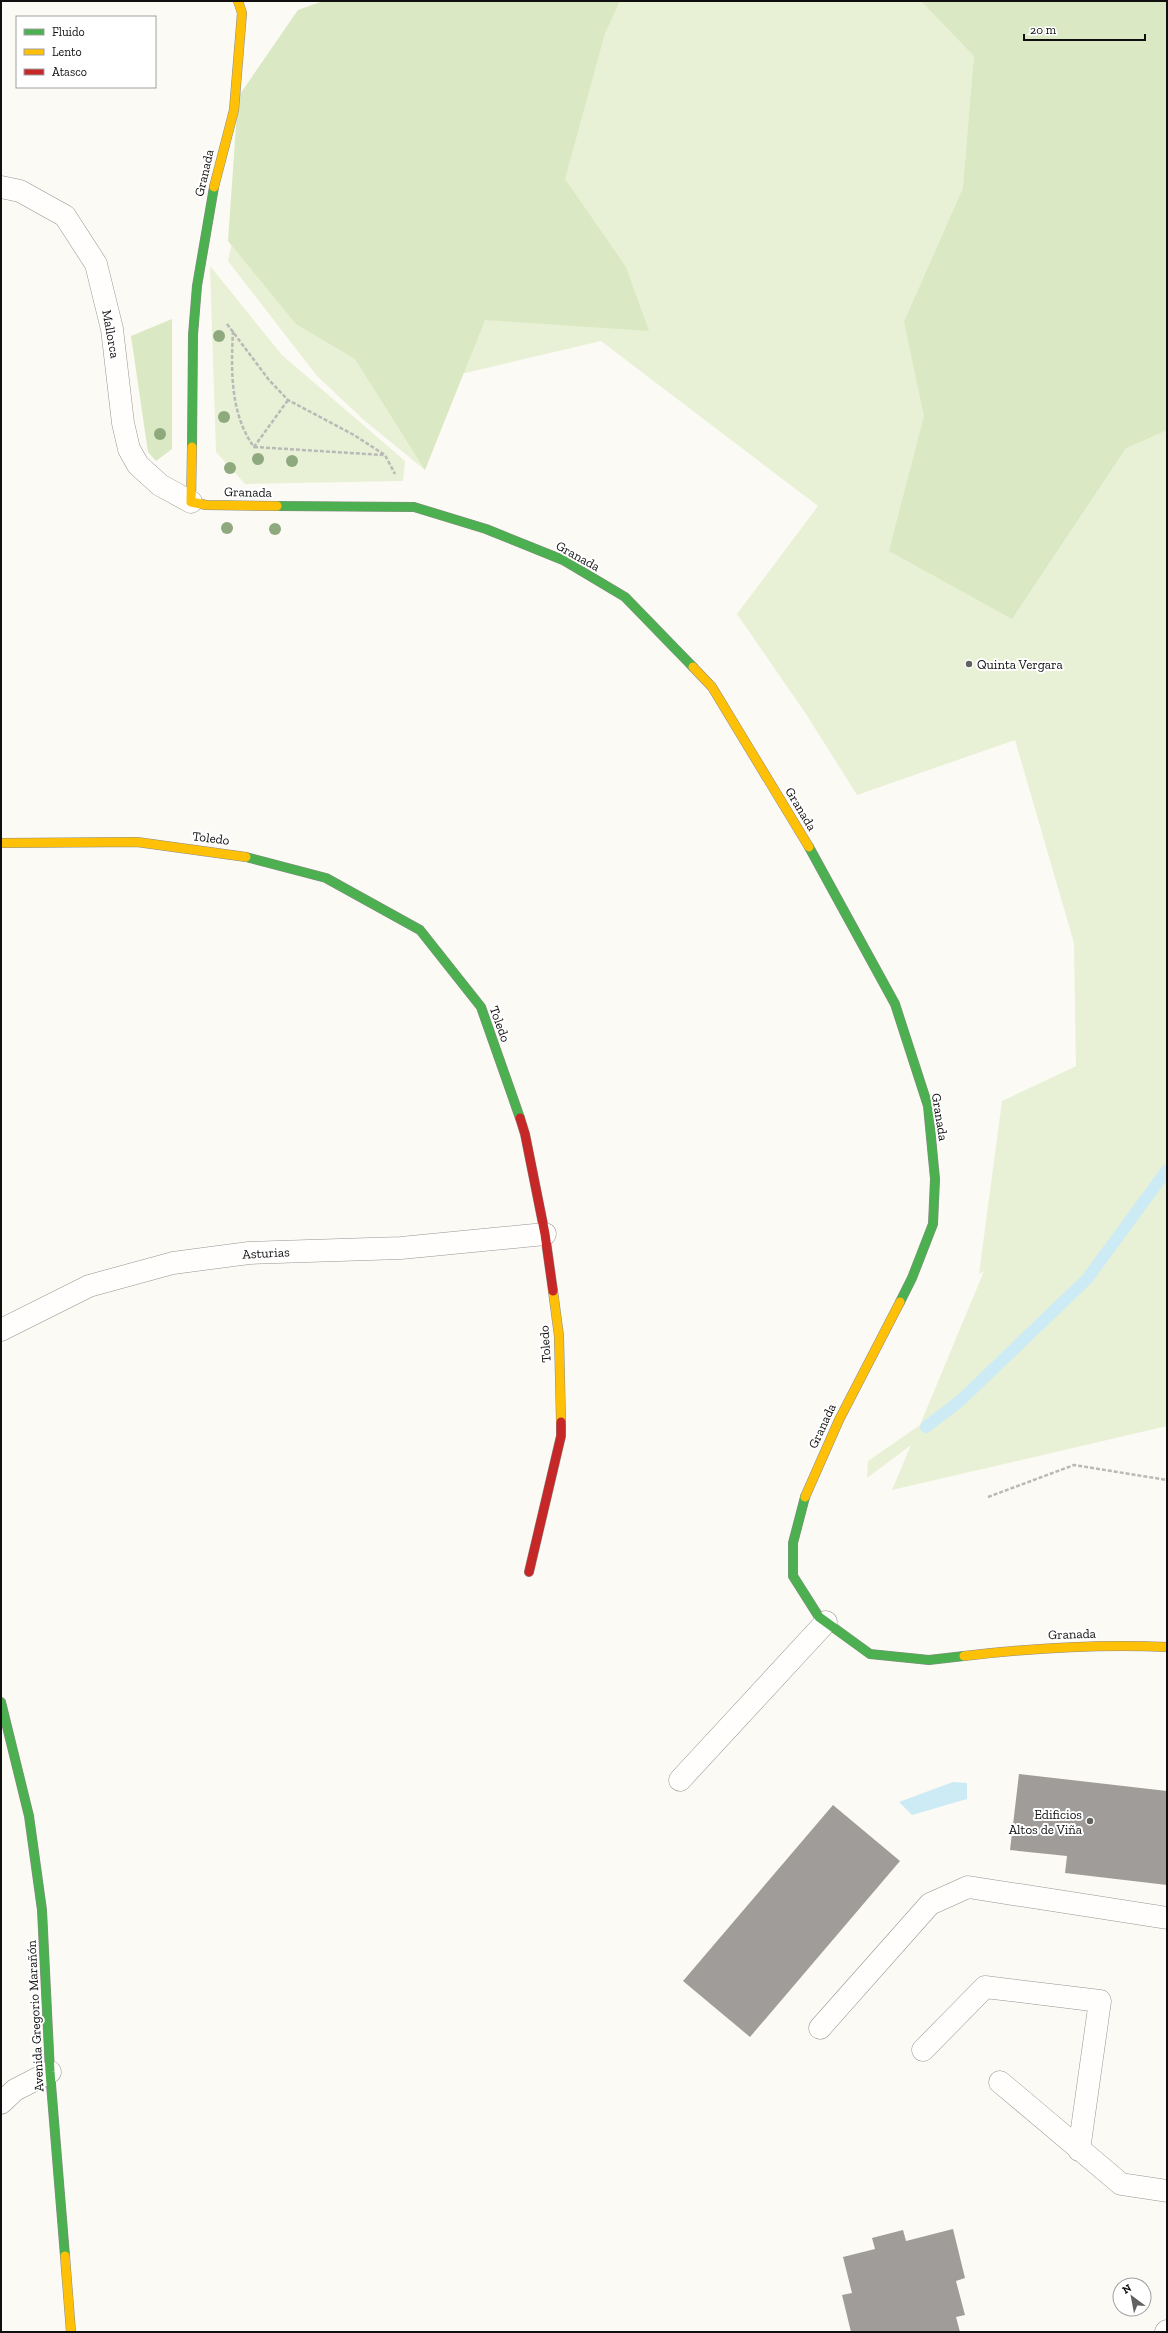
<svg xmlns="http://www.w3.org/2000/svg" width="1168" height="2333" font-family="'Zilla Slab',serif">
  <style>
    .green { fill: #e8f1d5 }
    .forest { fill: #dae8c3 }
    .water { fill: #ccebf5 }
    .lines { fill: none; stroke-linecap: round; stroke-linejoin: round }
    .stream { stroke: #ccebf5; stroke-width: 12 }
    .building { fill: #9f9c99 }
    .lane-casing { stroke: #969592; stroke-width: 23 }
    .street-casing { stroke: #969592; stroke-width: 23 }
    .fast-casing { stroke: #8c8b89; stroke-width: 10 }
    .slow-casing { stroke: #8c8b89; stroke-width: 10 }
    .jam-casing { stroke: #8c8b89; stroke-width: 10 }
    .path { stroke: #b9b9b8; stroke-width: 2.5; stroke-dasharray: 4 2; stroke-linecap: butt }
    .lane { stroke: #fffefd; stroke-width: 22 }
    .street { stroke: #fffefd; stroke-width: 22 }
    .fast { stroke: #4caf50; stroke-width: 9 }
    .slow { stroke: #ffc107; stroke-width: 9 }
    .jam { stroke: #c62828; stroke-width: 9 }
    .tree { fill: #8fa97f }
    .poi-dot { fill: #62615f; stroke: #fff; stroke-width: 1.5 }
    .labels { text-anchor: middle; dominant-baseline: central; stroke-width: 4; stroke-linejoin: round; paint-order: stroke }
    .street-label { font-size: 13px; fill: #0f0f0f; stroke: #fff }
    .poi-label { font-size: 13px; fill: #0f0f0f; stroke: #fff; text-anchor: start }
  </style>
  <rect width="100%" height="100%" fill="#fcfaf4"/>
  <path class="green" d="M 388,1 L 1167,1 L 1167,1426 L 892,1490 L 911,1445 L 867,1478 L 868,1461 L 920,1425 L 984,1271 L 979,1274 L 1002,1101 L 1076,1066 L 1074,943 L 1015,740 L 857,795 L 806,714 L 737,614 L 818,506 L 601,341 L 452,376 L 425,470 L 365,421 L 317,376 L 228,261 L 272,59 Z
    M 210,266 L 282,355 L 405,461 L 403,481 L 245,484 L 216,452 Z"/>
  <path class="forest" d="M 323,1 L 620,1 L 605,33 L 565,179 L 626,267 L 649,331 L 485,320 L 425,470 L 355,359 L 296,324 L 228,241 L 238,97 L 298,10 Z
    M 921,1 L 1167,1 L 1167,430 L 1126,448 L 1012,619 L 889,551 L 924,416 L 904,322 L 963,188 L 974,56 Z
    M 172,319 L 172,449 L 156,461 L 148,452 L 131,336 Z"/>
  <path class="water" d="M 953,1782 L 967,1783 L 967,1799 L 912,1815 L 899,1802 Z"/>
  <g class="lines">
    <path class="stream" d="M 926,1427 L 961,1400 L 1087,1279 L 1167,1170"/>
  </g>
  <path class="building" d="M 1019,1774 L 1167,1791 L 1167,1885 L 1065,1873 L 1067,1856 L 1010,1850 Z
    M 833,1805 L 900,1861 L 750,2037 L 683,1981 Z
    M 953,2229 L 965,2278 L 956,2281 L 965,2315 L 956,2317 L 960,2332 L 851,2332 L 842,2295 L 852,2293 L 843,2257 L 875,2249 L 872,2238 L 903,2230 L 906,2241 Z"/>
  <g class="lines">
    <g class="lane-casing">
      <path id="lane" d="M 680,1780 L 826,1622
        M 820,2028 L 930,1904 L 968,1887 L 1167,1918
        M 923,2050 L 985,1987 L 1100,2001 L 1079,2150
        M 1000,2082 L 1121,2184 L 1167,2191"/>
    </g>
    <g class="street-casing">
      <path id="street" d="M 1,187 L 20,191 L 65,216 L 96,264 L 112,329 L 123,423 L 129,449 L 138,465 L 160,485 L 191,502
        M 1,1330 L 89,1286 L 173,1263 L 249,1253 L 401,1248 L 545,1234
        M 1,2103 L 15,2090 L 50,2072
        M 1166,2332 L 1167,2331"/>
    </g>
    <g class="fast-casing">
      <path id="fast" d="M 192,447 L 193,335 L 197,286 L 214,187
        M 277,506 L 414,507 L 486,529 L 563,560 L 625,597 L 693,667
        M 809,847 L 895,1004 L 928,1106 L 935,1179 L 933,1224 L 912,1278 L 900,1302
        M 246,857 L 326,878 L 420,930 L 481,1007 L 520,1118
        M 805,1497 L 793,1543 L 793,1576 L 819,1617 L 870,1654 L 929,1660 L 964,1656
        M 1,1702 L 29,1816 L 42,1910 L 50,2072 L 65,2256"/>
    </g>
    <g class="slow-casing">
      <path id="slow" d="M 214,187 L 234,110 L 242,13 L 238,1
        M 192,447 L 191,502 L 206,505 L 277,506
        M 693,667 L 712,687 L 809,847
        M 1,843 L 137,842 L 246,857
        M 553,1291 L 559,1336 L 561,1422
        M 805,1497 L 839,1420 L 900,1302
        M 964,1656 C 1032,1648 1099,1644 1167,1647
        M 65,2256 L 71,2332"/>
    </g>
    <g class="jam-casing">
      <path id="jam" d="M 520,1118 L 525,1134 L 545,1234 L 553,1291
        M 529,1572 L 561,1436 L 561,1422"/>
    </g>
    <path class="path" d="M 227,324 L 269,380 L 288,400 L 354,435 L 385,455 L 395,474
      M 233,331 C 231,370 230,414 254,447 L 288,400
      M 254,447 L 383,455
      M 988,1497 L 1074,1465 L 1167,1480"/>
    <use href="#lane" class="lane"/>
    <use href="#street" class="street"/>
    <use href="#fast" class="fast"/>
    <use href="#slow" class="slow"/>
    <use href="#jam" class="jam"/>
  </g>
  <g class="tree">
    <circle cx="219" cy="336" r="6"/>
    <circle cx="224" cy="417" r="6"/>
    <circle cx="160" cy="434" r="6"/>
    <circle cx="258" cy="459" r="6"/>
    <circle cx="292" cy="461" r="6"/>
    <circle cx="230" cy="468" r="6"/>
    <circle cx="227" cy="528" r="6"/>
    <circle cx="275" cy="529" r="6"/>
  </g>
  <g class="poi-dot">
    <circle cx="969" cy="664" r="4"/>
    <circle cx="1090" cy="1821" r="4"/>
  </g>
  <g class="labels">
    <g class="street-label">
      <text transform="translate(204 173) rotate(-77)">Granada</text>
      <text transform="translate(111 334) rotate(80)">Mallorca</text>
      <text transform="translate(248 492) rotate(1)">Granada</text>
      <text transform="translate(578 556) rotate(29)">Granada</text>
      <text transform="translate(801 809) rotate(59)">Granada</text>
      <text transform="translate(211 838) rotate(7)">Toledo</text>
      <text transform="translate(500 1024) rotate(70)">Toledo</text>
      <text transform="translate(940 1117) rotate(81)">Granada</text>
      <text transform="translate(266 1253) rotate(-3)">Asturias</text>
      <text transform="translate(545 1344) rotate(-94)">Toledo</text>
      <text transform="translate(822 1426) rotate(-65)">Granada</text>
      <text transform="translate(1072 1634) rotate(-2)">Granada</text>
      <text transform="translate(35 2016) rotate(-93)">Avenida Gregorio Marañón</text>
    </g>
    <g class="poi-label">
      <text x="977" y="664">Quinta Vergara</text>
      <text x="1082" y="1814" text-anchor="end">Edificios<tspan x="1082" dy="15">Altos de Viña</tspan></text>
    </g>
  </g>
  <rect width="1168" height="2333" fill="none" stroke="#0f0f0f" stroke-width="4"/>
  <rect x="16" y="16" width="140" height="72" fill="#ffffff" stroke="#9f9f9f"/>
  <rect x="24" y="29" width="20" height="6" fill="#4caf50" stroke="#9f9f9f"/>
  <text x="52" y="36" font-size="12" fill="#0f0f0f">Fluido</text>
  <rect x="24" y="49" width="20" height="6" fill="#ffc107" stroke="#9f9f9f"/>
  <text x="52" y="56" font-size="12" fill="#0f0f0f">Lento</text>
  <rect x="24" y="69" width="20" height="6" fill="#c62828" stroke="#9f9f9f"/>
  <text x="52" y="76" font-size="12" fill="#0f0f0f">Atasco</text>
  <g transform="translate(1132 2297) rotate(328)"><circle r="19" fill="#ffffff" stroke="#9f9f9f"/>
  <path d="M0-3L7 15L0 10L-7 15Z" fill="#62615f"/>
  <text y="-6" font-size="11" font-weight="bold" text-anchor="middle" fill="#0f0f0f">N</text>
  </g>
  <path d="M1024 34v6h121v-6" fill="none" stroke="#0f0f0f" stroke-width="2"/>
  <text x="1030" y="34" font-size="12" fill="#0f0f0f" stroke="#ffffff" stroke-width="3" paint-order="stroke">20 m</text>
</svg>
